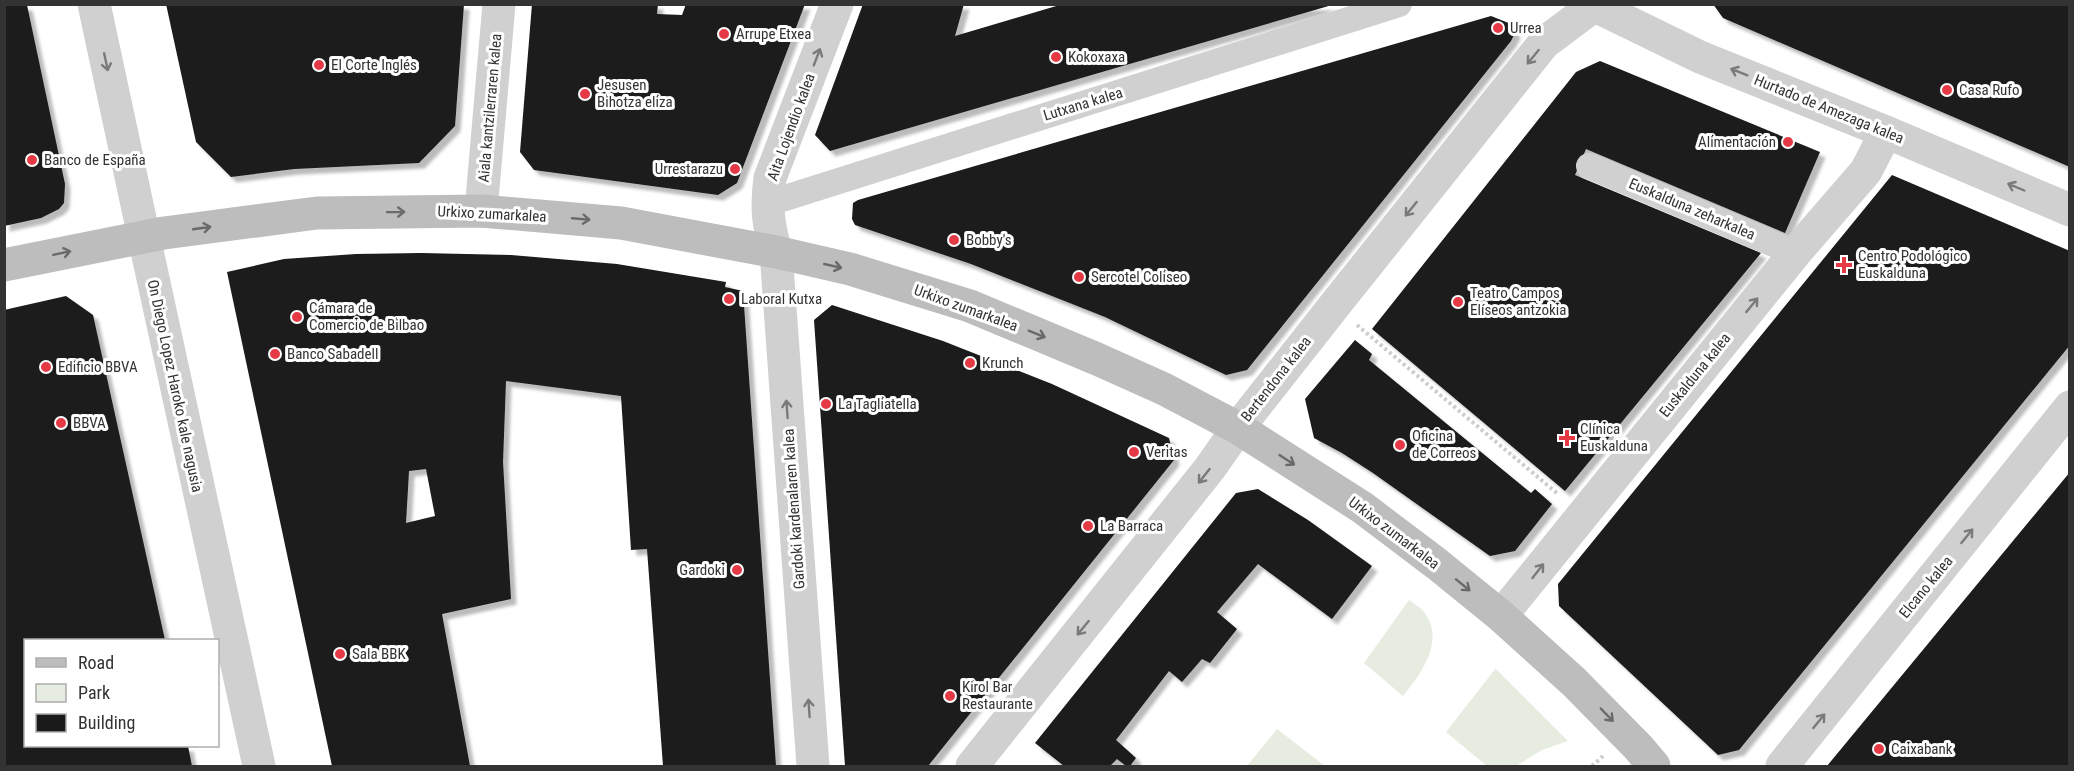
<svg xmlns="http://www.w3.org/2000/svg" width="2074" height="771" font-family="'Roboto Condensed',sans-serif">
  <style>
    .green { fill: #e6ecdf }
    .building { fill: #1a1a1a; fill-rule: evenodd; filter: url(#shadow) }
    .lines { fill: none; stroke-linecap: round; stroke-linejoin: round }
    .path { stroke: #cdcdcd; stroke-width: 4; stroke-dasharray: 3 3; stroke-linecap: butt }
    .pedestrian { stroke: #d0d0d0; stroke-width: 26 }
    .minor { stroke: #d0d0d0; stroke-width: 33 }
    .tertiary { stroke: #d0d0d0; stroke-width: 33 }
    .secondary { stroke: #bdbdbd; stroke-width: 33 }
    .oneway { stroke: #7a7a7a }
    .oneway2 { stroke: #6a6a6a }
    .poi-dot { fill: #e63946; stroke: #fff; stroke-width: 2 }
    .labels { text-anchor: middle; dominant-baseline: central; stroke-width: 6; stroke-linejoin: round; paint-order: stroke }
    .poi-label { font-size: 15px; fill: #333; stroke: #fff; text-anchor: start }
    .street-label { font-size: 15px; fill: #333; stroke: #fff }
  </style>
  <defs>
    <filter id="shadow"><feDropShadow dx="5.5" dy="5.5" stdDeviation="1.5" flood-color="#0004"/></filter>
  </defs>
  <rect width="100%" height="100%" fill="#fff"/>
  <path class="green" d="M 1409,600 C 1414,604 1420,607 1424,612 C 1446,640 1421,674 1403,696 L 1364,663 Z
    M 1496,668 L 1496,669 L 1568,741 L 1542,750 L 1516,766 L 1487,766 L 1446,732 Z
    M 1277,729 L 1325,766 L 1247,766 Z"/>
  <path class="building" d="M 166,4 L 464,4 L 455,126 L 419,163 L 294,169 L 231,177 L 196,142 Z
    M 532,4 L 658,4 L 657,14 L 682,15 L 686,4 L 805,4 L 737,183 L 718,195 L 534,170 L 520,152 Z
    M 863,4 L 964,4 L 955,36 L 1063,4 L 1332,5 L 830,151 L 815,135 Z
    M 1713,4 L 2070,4 L 2070,167 L 1723,18 Z
    M 4,5 L 27,5 L 65,184 L 64,203 L 59,209 L 41,218 L 4,226 Z
    M 1491,16 L 1511,24 L 1515,33 L 1511,41 L 1247,370 L 1226,375 L 1105,317 L 971,264 L 855,225 L 852,219 L 853,203 L 858,200 Z
    M 1600,61 L 1820,152 L 1785,233 L 1586,149 L 1575,175 L 1761,253 L 1565,491 L 1372,329 L 1576,72 Z
    M 1892,175 L 2070,251 L 2070,345 L 1739,750 L 1718,755 L 1559,606 L 1558,584 Z
    M 421,253 L 511,255 L 617,264 L 726,282 L 725,287 L 743,291 L 776,766 L 663,766 L 647,549 L 631,550 L 621,396 L 506,381 L 503,462 L 511,599 L 442,614 L 470,766 L 332,766 L 227,272 L 284,259 L 356,254 ZM 426,469 L 435,516 L 406,523 L 409,471 Z
    M 66,296 L 93,315 L 165,640 L 26,640 L 26,746 L 188,746 L 192,766 L 4,766 L 4,310 Z
    M 832,305 L 943,341 L 1052,384 L 1169,438 L 1174,460 L 928,766 L 845,766 L 814,320 Z
    M 1355,340 L 1372,354 L 1369,360 L 1531,493 L 1535,489 L 1552,504 L 1515,551 L 1490,556 L 1373,473 L 1342,453 L 1314,438 L 1305,399 Z
    M 2070,472 L 2070,766 L 1827,766 Z
    M 1258,489 L 1308,520 L 1372,566 L 1332,619 L 1258,564 L 1217,612 L 1237,629 L 1210,663 L 1202,659 L 1182,682 L 1169,671 L 1116,740 L 1136,758 L 1130,766 L 1126,766 L 1117,759 L 1110,766 L 1064,766 L 1035,743 L 1236,493 Z"/>
  <g class="lines">
    <path class="path" d="M 1357,325 L 1558,494
      M 1592,766 L 1604,755"/>
    <path class="pedestrian" d="M 1589,166 L 1795,253
      M 766,204 L 1399,4"/>
    <path class="minor" d="M 481,211 L 499,4
      M 144,237 L 259,766
      M 1501,616 L 1795,253 L 1866,171 L 1886,132
      M 813,766 L 776,252 C 768,224 766,208 770,178 L 837,4
      M 972,766 L 1210,468 L 1238,428 L 1334,306 L 1544,43 L 1596,4
      M 1782,766 L 2070,407"/>
    <path class="tertiary" d="M 94,4 L 144,237
      M 1591,4 L 1700,57 L 1886,132 L 2070,210"/>
    <path class="secondary" d="M 4,265 L 164,233 L 317,213 L 481,211 L 621,223 L 776,252 L 850,269 L 970,306 L 1097,359 L 1164,389 L 1238,428 L 1363,508 L 1437,564 L 1501,616 L 1574,682 L 1638,747 L 1654,766"/>
  </g>
  <defs><path id="oneway-shaft" d="M-6 0H5M1.5-3L5.5 0L1.5 3" fill="none" stroke-width="1.6" stroke-linecap="round" stroke-linejoin="round" transform="scale(1.5)"/></defs>
  <g class="oneway">
    <use href="#oneway-shaft" transform="translate(817 57) rotate(-69)"/>
    <use href="#oneway-shaft" transform="translate(1533 57) rotate(129)"/>
    <use href="#oneway-shaft" transform="translate(106 62) rotate(78)"/>
    <use href="#oneway-shaft" transform="translate(1739 72) rotate(-158)"/>
    <use href="#oneway-shaft" transform="translate(2016 187) rotate(-157)"/>
    <use href="#oneway-shaft" transform="translate(1411 209) rotate(129)"/>
    <use href="#oneway-shaft" transform="translate(1752 305) rotate(-51)"/>
    <use href="#oneway-shaft" transform="translate(787 409) rotate(-94)"/>
    <use href="#oneway-shaft" transform="translate(1204 476) rotate(128)"/>
    <use href="#oneway-shaft" transform="translate(1967 536) rotate(-51)"/>
    <use href="#oneway-shaft" transform="translate(1538 571) rotate(-52)"/>
    <use href="#oneway-shaft" transform="translate(1083 628) rotate(129)"/>
    <use href="#oneway-shaft" transform="translate(809 708) rotate(-94)"/>
    <use href="#oneway-shaft" transform="translate(1819 721) rotate(-51)"/>
  </g>
  <g class="oneway2">
    <use href="#oneway-shaft" transform="translate(396 212) rotate(-1)"/>
    <use href="#oneway-shaft" transform="translate(581 219) rotate(5)"/>
    <use href="#oneway-shaft" transform="translate(202 228) rotate(-8)"/>
    <use href="#oneway-shaft" transform="translate(62 253) rotate(-12)"/>
    <use href="#oneway-shaft" transform="translate(833 266) rotate(13)"/>
    <use href="#oneway-shaft" transform="translate(1037 334) rotate(22)"/>
    <use href="#oneway-shaft" transform="translate(1287 460) rotate(33)"/>
    <use href="#oneway-shaft" transform="translate(1463 585) rotate(39)"/>
    <use href="#oneway-shaft" transform="translate(1607 715) rotate(46)"/>
  </g>
  <g class="poi-dot">
    <circle cx="1498" cy="28" r="6"/>
    <circle cx="724" cy="34" r="6"/>
    <circle cx="1056" cy="57" r="6"/>
    <circle cx="319" cy="65" r="6"/>
    <circle cx="1947" cy="90" r="6"/>
    <circle cx="585" cy="94" r="6"/>
    <circle cx="1788" cy="142" r="6"/>
    <circle cx="32" cy="160" r="6"/>
    <circle cx="735" cy="169" r="6"/>
    <circle cx="954" cy="240" r="6"/>
    <path d="M1841 256h6v6h6v6h-6v6h-6v-6h-6v-6h6z"/>
    <circle cx="1079" cy="277" r="6"/>
    <circle cx="729" cy="299" r="6"/>
    <circle cx="1458" cy="302" r="6"/>
    <circle cx="297" cy="317" r="6"/>
    <circle cx="275" cy="354" r="6"/>
    <circle cx="970" cy="363" r="6"/>
    <circle cx="46" cy="367" r="6"/>
    <circle cx="826" cy="404" r="6"/>
    <circle cx="61" cy="423" r="6"/>
    <path d="M1564 429h6v6h6v6h-6v6h-6v-6h-6v-6h6z"/>
    <circle cx="1400" cy="445" r="6"/>
    <circle cx="1134" cy="452" r="6"/>
    <circle cx="1088" cy="526" r="6"/>
    <circle cx="737" cy="570" r="6"/>
    <circle cx="340" cy="654" r="6"/>
    <circle cx="950" cy="696" r="6"/>
    <circle cx="1879" cy="749" r="6"/>
  </g>
  <g class="labels">
    <g class="poi-label">
      <text x="1510" y="28">Urrea</text>
      <text x="736" y="34">Arrupe Etxea</text>
      <text x="1068" y="57">Kokoxaxa</text>
      <text x="331" y="65">El Corte Inglés</text>
      <text x="597" y="85">Jesusen<tspan x="597" dy="17">Bihotza eliza</tspan></text>
      <text x="1959" y="90">Casa Rufo</text>
      <text x="1776" y="142" text-anchor="end">Alimentación</text>
      <text x="44" y="160">Banco de España</text>
      <text x="723" y="169" text-anchor="end">Urrestarazu</text>
      <text x="966" y="240">Bobby's</text>
      <text x="1858" y="256">Centro Podológico<tspan x="1858" dy="17">Euskalduna</tspan></text>
      <text x="1091" y="277">Sercotel Coliseo</text>
      <text x="1470" y="293">Teatro Campos<tspan x="1470" dy="17">Elíseos antzokia</tspan></text>
      <text x="741" y="299">Laboral Kutxa</text>
      <text x="309" y="308">Cámara de<tspan x="309" dy="17">Comercio de Bilbao</tspan></text>
      <text x="287" y="354">Banco Sabadell</text>
      <text x="982" y="363">Krunch</text>
      <text x="58" y="367">Edificio BBVA</text>
      <text x="838" y="404">La Tagliatella</text>
      <text x="73" y="423">BBVA</text>
      <text x="1580" y="429">Clínica<tspan x="1580" dy="17">Euskalduna</tspan></text>
      <text x="1412" y="436">Oficina<tspan x="1412" dy="17">de Correos</tspan></text>
      <text x="1146" y="452">Veritas</text>
      <text x="1100" y="526">La Barraca</text>
      <text x="725" y="570" text-anchor="end">Gardoki</text>
      <text x="352" y="654">Sala BBK</text>
      <text x="962" y="687">Kirol Bar<tspan x="962" dy="17">Restaurante</tspan></text>
      <text x="1891" y="749">Caixabank</text>
    </g>
    <g class="street-label">
      <text transform="translate(1083 104) rotate(-17)">Lutxana kalea</text>
      <text transform="translate(490 108) rotate(-85)">Aiala kantzilerraren kalea</text>
      <text transform="translate(1829 109) rotate(22)">Hurtado de Amezaga kalea</text>
      <text transform="translate(791 127) rotate(-70)">Aita Lojendio kalea</text>
      <text transform="translate(1692 209) rotate(23)">Euskalduna zeharkalea</text>
      <text transform="translate(492 214) rotate(3)">Urkixo zumarkalea</text>
      <text transform="translate(966 308) rotate(20)">Urkixo zumarkalea</text>
      <text transform="translate(1695 375) rotate(-51)">Euskalduna kalea</text>
      <text transform="translate(1276 379) rotate(-52)">Bertendona kalea</text>
      <text transform="translate(175 386) rotate(78)">On Diego Lopez Haroko kale nagusia</text>
      <text transform="translate(794 509) rotate(-94)">Gardoki kardenalaren kalea</text>
      <text transform="translate(1394 533) rotate(37)">Urkixo zumarkalea</text>
      <text transform="translate(1926 587) rotate(-51)">Elcano kalea</text>
    </g>
  </g>
  <rect width="2074" height="771" fill="none" stroke="#333333" stroke-width="12"/>
  <rect x="24" y="639" width="195" height="108" fill="#ffffff" stroke="#adadad" stroke-width="1.5"/>
  <rect x="36" y="658" width="30" height="9" fill="#bdbdbd" stroke="#adadad" stroke-width="1.5"/>
  <text x="78" y="669" font-size="18" fill="#333333">Road</text>
  <rect x="36" y="684" width="30" height="18" fill="#e6ecdf" stroke="#adadad" stroke-width="1.5"/>
  <text x="78" y="699" font-size="18" fill="#333333">Park</text>
  <rect x="36" y="714" width="30" height="18" fill="#1a1a1a" stroke="#adadad" stroke-width="1.5"/>
  <text x="78" y="729" font-size="18" fill="#333333">Building</text>
</svg>
